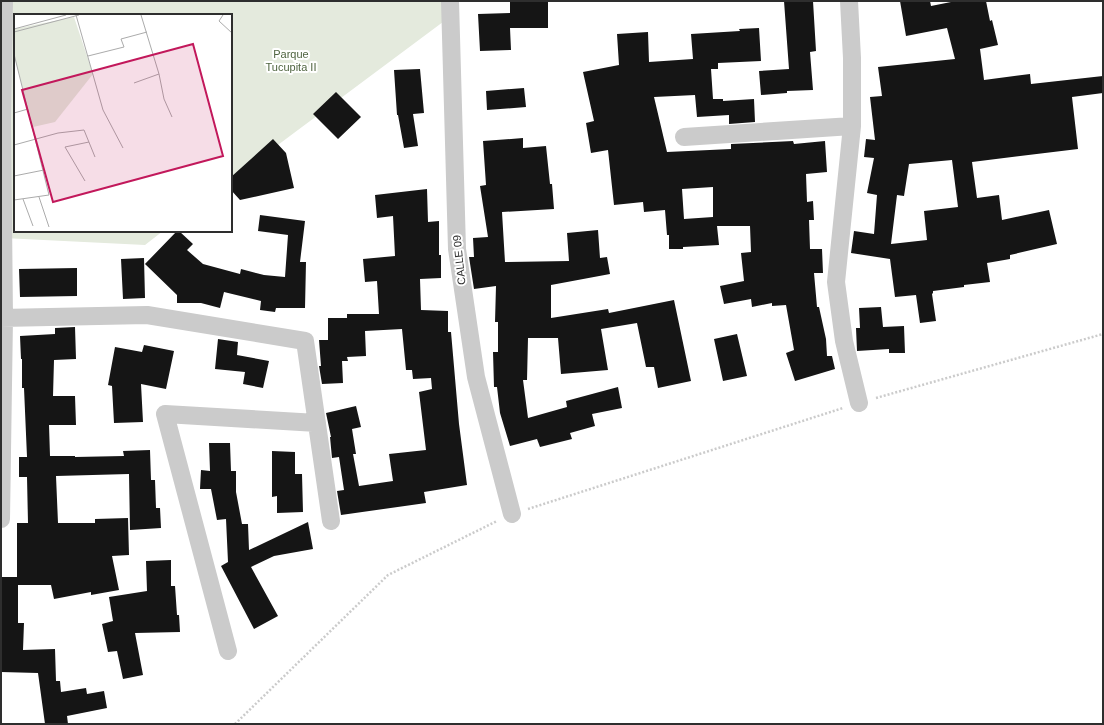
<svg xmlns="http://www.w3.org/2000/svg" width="1104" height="725" font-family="Arial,sans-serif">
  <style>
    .green { fill: #e4eadd }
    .building { fill: #151515; fill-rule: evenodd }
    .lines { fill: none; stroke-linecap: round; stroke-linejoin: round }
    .path { stroke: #cbcbcb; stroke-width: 2.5; stroke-dasharray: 2 2; stroke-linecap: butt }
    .minor { stroke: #cbcbcb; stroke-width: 18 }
    .labels { text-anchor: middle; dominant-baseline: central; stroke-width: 4; stroke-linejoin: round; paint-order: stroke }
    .park-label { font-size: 11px; fill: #506541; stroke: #fff }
    .street-label { font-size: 11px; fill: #2e2e2e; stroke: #fff }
    .inset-road { fill: none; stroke: #ababab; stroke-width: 1 }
    .view { fill: #c2185b; fill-opacity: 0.15; stroke: #c2185b; stroke-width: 2 }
    .inset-edge { fill: none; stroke: #2e2e2e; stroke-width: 2 }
  </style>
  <rect width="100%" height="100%" fill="#fff"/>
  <path class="green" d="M 4,1 L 450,1 L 451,16 L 231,180 L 231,15 L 15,15 L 15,231 L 163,231 L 145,245 L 3,238 Z"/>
  <path class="building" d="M 510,1 L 548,1 L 548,28 L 510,28 L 511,50 L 480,51 L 478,14 L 510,13 Z
    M 784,1 L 813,1 L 816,51 L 810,52 L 813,90 L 787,91 L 787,93 L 761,95 L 759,71 L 789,69 Z
    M 900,1 L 930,1 L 931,6 L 956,1 L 986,1 L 990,21 L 992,20 L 998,45 L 980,49 L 984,80 L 1030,74 L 1031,84 L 1103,76 L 1103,93 L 1072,97 L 1078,149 L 972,162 L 977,198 L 999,195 L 1002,220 L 1049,210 L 1057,244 L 1010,255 L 1010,259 L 987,263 L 990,282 L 964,285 L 964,287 L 933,291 L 933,293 L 932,294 L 936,321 L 920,323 L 916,295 L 895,297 L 890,259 L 851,253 L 854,231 L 874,234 L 877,195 L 867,193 L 874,158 L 864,157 L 866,139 L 875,140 L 870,97 L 882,96 L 878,67 L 955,59 L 947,28 L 906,36 ZM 952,160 L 958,207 L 924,211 L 927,240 L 891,244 L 897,195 L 904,196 L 909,164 Z
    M 759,28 L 761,61 L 718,63 L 718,69 L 711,69 L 713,99 L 723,99 L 723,101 L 754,99 L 755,122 L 729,124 L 729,115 L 697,117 L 695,95 L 654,97 L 667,152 L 731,149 L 731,144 L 793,141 L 794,144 L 825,141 L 827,172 L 806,174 L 807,202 L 813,201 L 814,220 L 809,220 L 810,249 L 822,249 L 823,273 L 814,273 L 817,307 L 819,307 L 826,339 L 827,356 L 832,356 L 835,369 L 795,381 L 786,353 L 794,350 L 786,305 L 772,306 L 772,303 L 752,307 L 751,299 L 724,304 L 720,286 L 744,281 L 741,253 L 751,252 L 750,226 L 717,226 L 719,245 L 683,247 L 683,249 L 669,249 L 669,235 L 667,235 L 665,210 L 644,212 L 643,202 L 614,205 L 608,150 L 591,153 L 586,123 L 594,121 L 583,72 L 619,65 L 617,34 L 648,32 L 649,62 L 693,59 L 691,34 L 740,31 L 739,29 ZM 713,187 L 713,217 L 684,219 L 682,189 Z
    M 420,69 L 424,113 L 413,114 L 418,146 L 404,148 L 398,115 L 397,115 L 394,70 Z
    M 524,88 L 526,107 L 487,110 L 486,91 Z
    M 336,92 L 361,117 L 338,139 L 313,114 Z
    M 523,138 L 523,148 L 546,146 L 550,184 L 552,184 L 554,209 L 502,212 L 505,262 L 569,261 L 567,233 L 598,230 L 600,258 L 607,257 L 610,274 L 551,285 L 551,318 L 608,309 L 609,313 L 674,300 L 691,381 L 658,388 L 654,367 L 646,367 L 637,323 L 601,329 L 608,370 L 561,374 L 558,338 L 528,338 L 527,380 L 523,380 L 528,418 L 567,407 L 566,401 L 618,387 L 622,408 L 592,414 L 595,426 L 570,433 L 572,439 L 540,447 L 537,439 L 510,446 L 500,413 L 497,387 L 494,387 L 493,352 L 498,352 L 498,322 L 495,322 L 496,286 L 474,289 L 469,257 L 474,257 L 473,238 L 488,237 L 480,186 L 486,185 L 483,141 Z
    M 273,139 L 286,153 L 294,188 L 240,200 L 231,190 L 231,177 Z
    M 427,189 L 428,222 L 439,221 L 439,255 L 441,255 L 441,278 L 420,279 L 421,310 L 448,311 L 448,332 L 451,332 L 459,424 L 467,485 L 424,492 L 426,503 L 341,515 L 337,491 L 344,490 L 339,457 L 332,458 L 330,437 L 331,437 L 326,413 L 356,406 L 361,427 L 352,429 L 356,454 L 353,454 L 359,486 L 393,481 L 389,454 L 426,450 L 419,392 L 432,389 L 431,378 L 413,379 L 412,370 L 406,370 L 402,329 L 365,331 L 366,356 L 347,357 L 348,361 L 342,361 L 343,383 L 322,384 L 319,366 L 321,366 L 319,340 L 328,340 L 328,318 L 347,318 L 347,314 L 379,314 L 377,281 L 365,282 L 363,259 L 395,256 L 393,216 L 377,218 L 375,195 Z
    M 260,215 L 305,221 L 300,262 L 306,262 L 305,308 L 276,308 L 275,312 L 260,310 L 261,301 L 224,292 L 220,308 L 201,303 L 177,303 L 177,295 L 145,264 L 177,231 L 179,231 L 193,244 L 187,250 L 203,264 L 240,274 L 241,269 L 264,275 L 285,277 L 288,235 L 258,231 Z
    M 144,258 L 145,298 L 123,299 L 121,259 Z
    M 77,268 L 77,296 L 20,297 L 19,269 Z
    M 881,307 L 883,327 L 904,326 L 905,353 L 889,353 L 889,349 L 857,351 L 856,328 L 860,328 L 859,308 Z
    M 75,327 L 76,359 L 54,360 L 53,396 L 75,396 L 76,425 L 49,425 L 50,456 L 75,456 L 75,457 L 124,456 L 123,451 L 150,450 L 151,480 L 155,480 L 156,508 L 160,508 L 161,528 L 130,530 L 129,474 L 56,476 L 58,523 L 95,523 L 95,519 L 128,518 L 129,555 L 112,556 L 119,590 L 91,595 L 91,592 L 54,599 L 51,585 L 18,585 L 18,623 L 24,623 L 23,650 L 55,649 L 56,681 L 60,681 L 61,692 L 86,688 L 87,694 L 104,691 L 107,708 L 67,716 L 68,724 L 45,724 L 38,673 L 1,672 L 1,577 L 17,577 L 17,523 L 28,523 L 27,477 L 19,477 L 19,457 L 27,457 L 24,388 L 22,388 L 22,359 L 21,359 L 20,336 L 55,334 L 55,328 Z
    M 737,334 L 747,376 L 723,381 L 714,339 Z
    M 218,339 L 238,342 L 237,355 L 269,361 L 263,388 L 243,384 L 245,372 L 215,369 Z
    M 144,345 L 174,351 L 166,389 L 141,384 L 143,422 L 114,423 L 112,386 L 108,385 L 115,347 L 142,352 Z
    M 209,443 L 230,443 L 231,471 L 236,471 L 236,492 L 242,524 L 248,524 L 249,550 L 308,522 L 313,549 L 274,556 L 251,567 L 278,616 L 254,629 L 221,566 L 228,562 L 226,519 L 217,520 L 211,489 L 200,489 L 201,470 L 210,471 Z
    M 272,451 L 295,452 L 295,474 L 302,474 L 303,512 L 277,513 L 277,496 L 272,497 Z
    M 171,560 L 171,586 L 175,586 L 177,615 L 179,615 L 180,632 L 135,633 L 143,675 L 123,679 L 117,651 L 108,652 L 102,624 L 113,621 L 109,597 L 147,591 L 146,561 Z"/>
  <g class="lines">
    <path class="path" d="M 876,398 L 1103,334
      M 528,509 L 843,408
      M 235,724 L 388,575 L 497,521"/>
    <path class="minor" d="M 450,1 L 457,249 L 476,377 L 512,514
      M 849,1 L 852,58 L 852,126 L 836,282 L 844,341 L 859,403
      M 684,137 L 852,126
      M 1,318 L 147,315 L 305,341 L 331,521
      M 1,519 L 4,318 L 2,120 L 4,1
      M 228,651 L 165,414 L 317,423"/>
  </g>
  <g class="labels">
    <g class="park-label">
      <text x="291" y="54">Parque<tspan x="291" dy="13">Tucupita II</tspan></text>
    </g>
    <g class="street-label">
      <text transform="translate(459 260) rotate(-96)">CALLE 09</text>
    </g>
  </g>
  <g transform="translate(14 14)">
    <rect width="218" height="218" fill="#fff"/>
    <path d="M 60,3 L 79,60 L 41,108 L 19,113 L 0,41 L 0,15 Z" fill="#e4eadd"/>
    <path class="inset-road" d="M 62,1 L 89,96 L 109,134M 127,1 L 145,60 L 150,85 L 158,103M 209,1 L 205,7 L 218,19M 0,15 L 52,1M 0,18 L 65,1M 0,40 L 35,181 L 0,186M 74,42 L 110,33 L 107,25 L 133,18M 120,69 L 145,60M 0,99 L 14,95M 0,131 L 44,119 L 70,116 L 81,143M 0,162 L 30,156M 71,167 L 51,133 L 75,128M 25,183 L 35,213M 9,185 L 19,212"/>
    <path class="view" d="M 179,30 L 209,142 L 39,188 L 8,76 Z"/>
    <rect width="218" height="218" class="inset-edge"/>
  </g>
  <rect width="1104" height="725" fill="none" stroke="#2e2e2e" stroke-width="4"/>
</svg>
